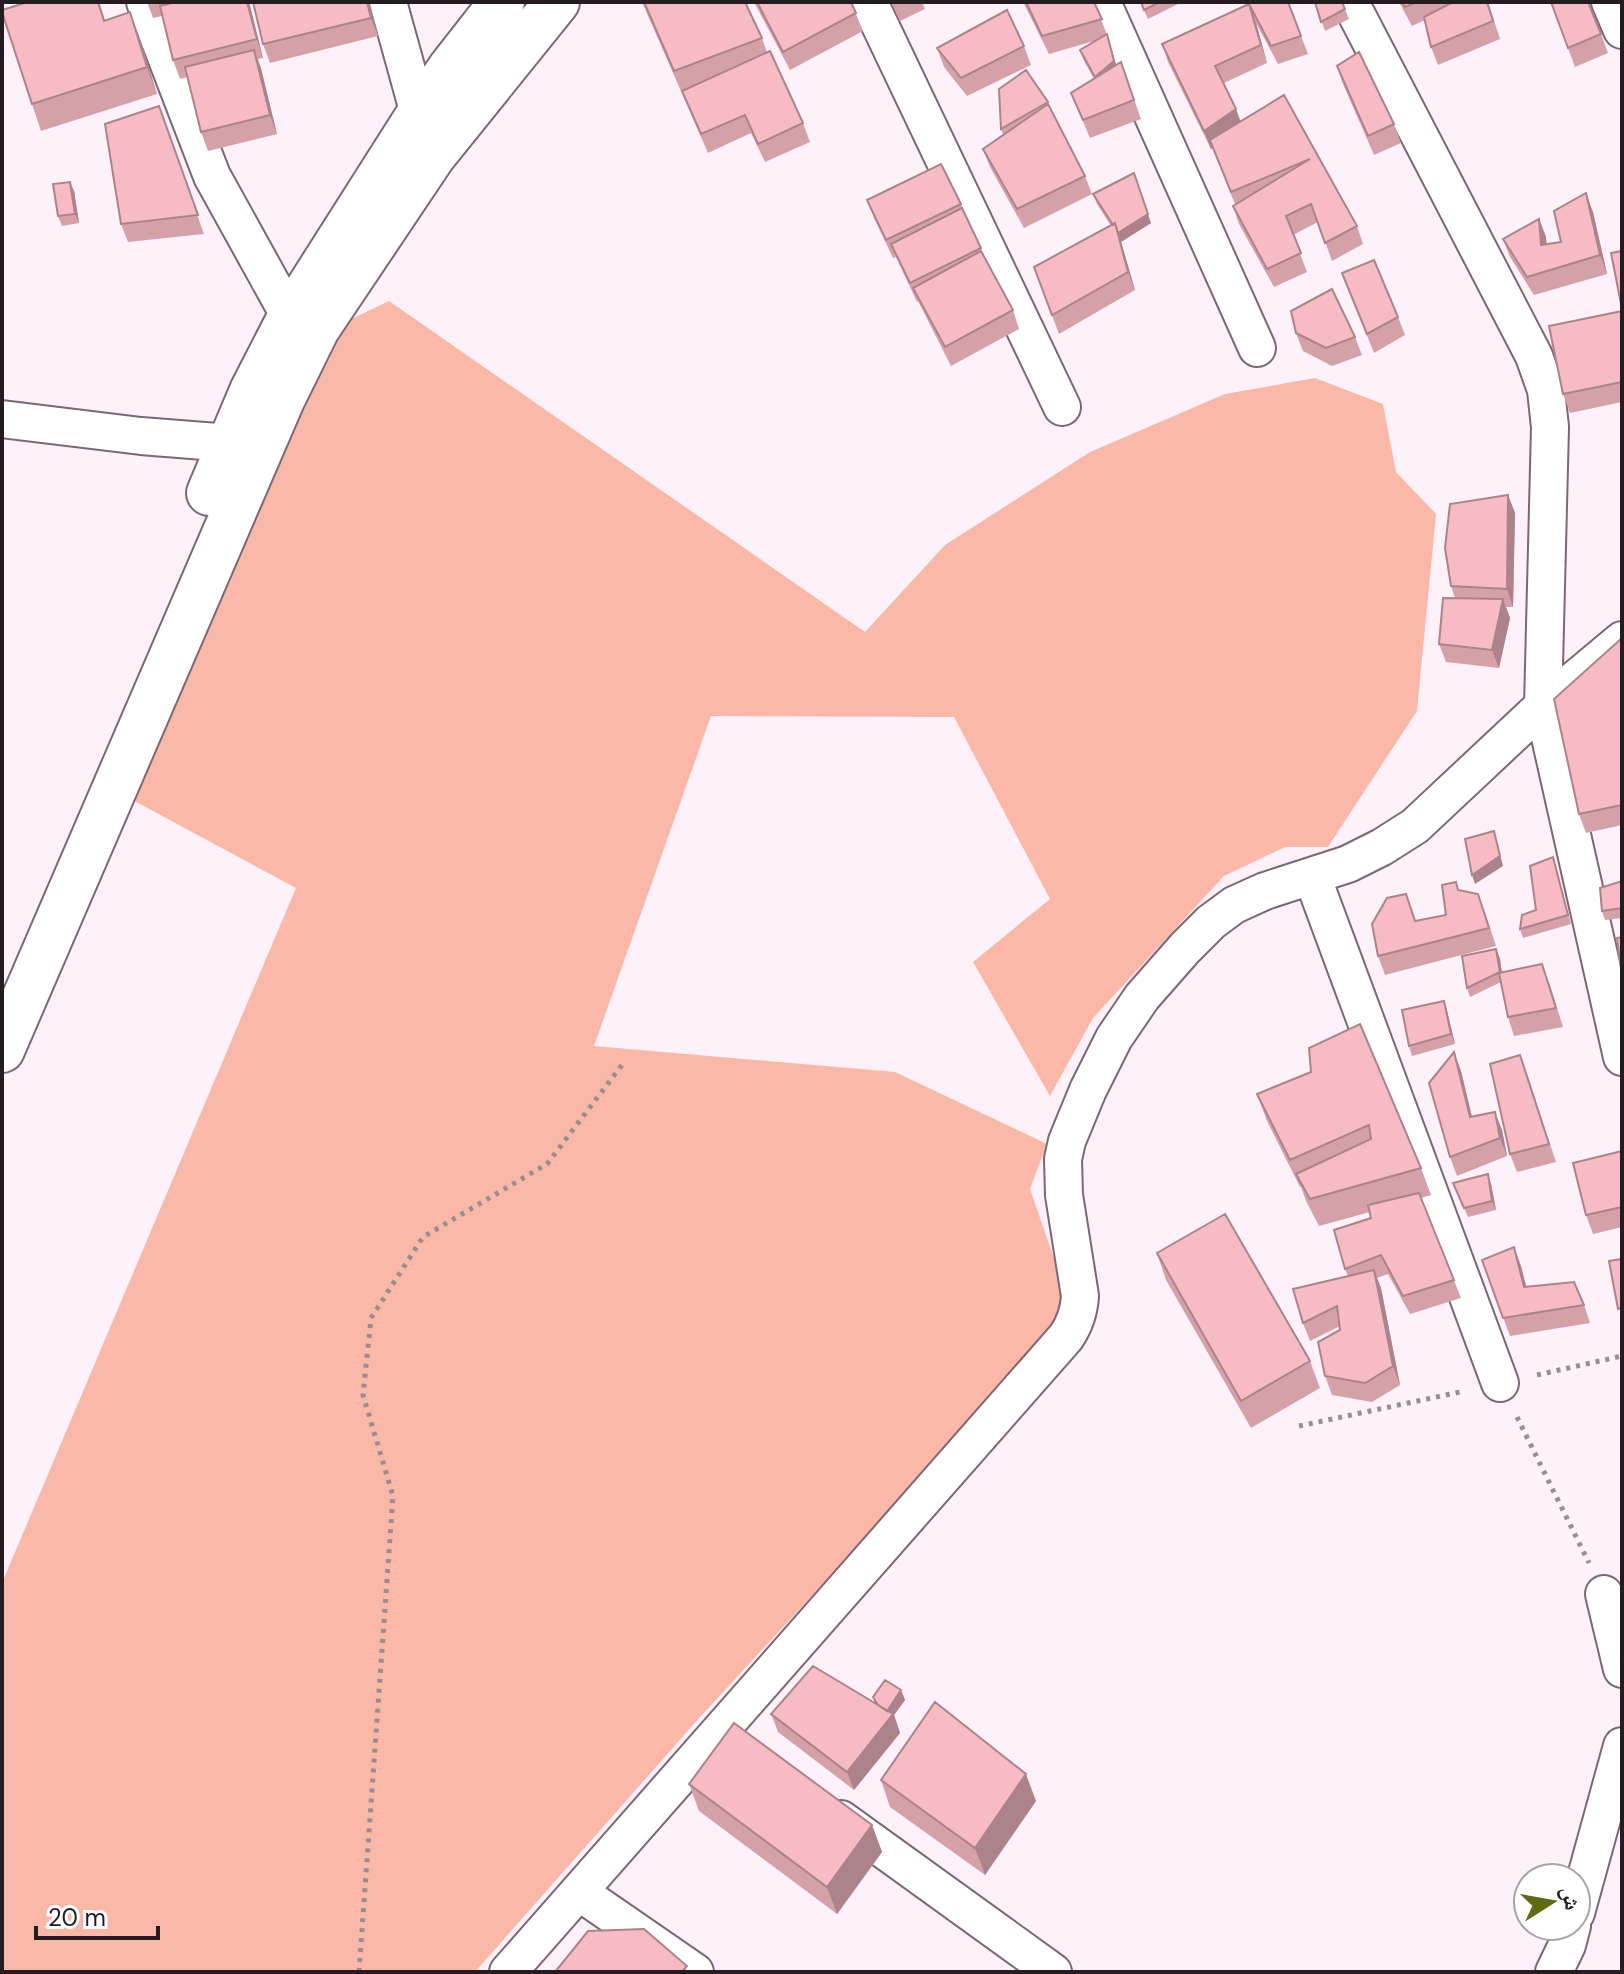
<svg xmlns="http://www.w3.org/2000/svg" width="1624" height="1974" font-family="'DM Sans','Noto Naskh Arabic',sans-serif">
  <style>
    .green { fill: #fcb8a7 }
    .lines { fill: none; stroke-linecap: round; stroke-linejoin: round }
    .street-casing { stroke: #7c6875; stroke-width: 40 }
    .secondary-casing { stroke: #7c6875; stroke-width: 48 }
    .path { stroke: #988d94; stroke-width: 5; stroke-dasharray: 4 6; stroke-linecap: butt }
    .street { stroke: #fff; stroke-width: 36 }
    .secondary { stroke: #fff; stroke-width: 44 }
    .wall { fill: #d4a1a9 }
    .shaded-wall { fill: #ad838a }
    .building { fill: #f7bbc5; stroke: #ad838a; stroke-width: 2 }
  </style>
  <rect width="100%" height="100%" fill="#fef1f9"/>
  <path class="green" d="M 389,301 L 865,632 L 945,545 L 1090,452 L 1225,394 L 1315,378 L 1383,404 L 1396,472 L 1436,514 L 1417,711 L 1328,847 L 1285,847 L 1224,876 L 1093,1018 L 1050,1096 L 973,962 L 1050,899 L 954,717 L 711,716 L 594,1046 L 895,1072 L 1047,1144 L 1030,1189 L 1073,1313 L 701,1716 L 475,1972 L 2,1972 L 2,1583 L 296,888 L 127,797 L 341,324 Z"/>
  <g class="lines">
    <g class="street-casing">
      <path id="street" d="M 145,2 L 212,176 L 290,317
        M 388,2 L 419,114
        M 869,2 L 1062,407
        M 1102,2 L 1257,348
        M 1350,2 L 1534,356 L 1546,390 L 1550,427 L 1543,706 L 1622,1057
        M 1610,2 L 1622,30
        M 2,419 L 141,436 L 230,443
        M 1312,876 L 1500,1383
        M 1604,1594 L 1622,1669
        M 841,1819 L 1053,1972
        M 579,1892 L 695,1972
        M 1576,1913 L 1622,1746
        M 508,1972 L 1066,1337 C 1075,1324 1079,1312 1080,1296 L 1064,1195 L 1063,1159 L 1067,1141 L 1088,1090 L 1114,1038 L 1142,997 L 1185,948 L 1211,922 L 1234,905 L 1265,891 L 1348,864 L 1382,847 L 1415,826 L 1543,706 L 1622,640
        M 1554,1972 L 1567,1945 L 1572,1926"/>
    </g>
    <g class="secondary-casing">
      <path id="secondary" d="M 209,493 L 252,391 L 290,317 L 419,114 L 451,67 L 502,2
        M 2,1050 L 282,400 L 317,329 L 433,156 L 557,2"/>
    </g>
    <path class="path" d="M 1537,1375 L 1622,1356
      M 1517,1417 L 1589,1563
      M 1299,1426 L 1465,1391
      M 359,1972 L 393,1496 L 363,1395 L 371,1318 L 423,1237 L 547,1164 L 622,1065"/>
    <use href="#street" class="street"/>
    <use href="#secondary" class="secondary"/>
  </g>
  <path class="wall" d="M 28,2 L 99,2 L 105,20 L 140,39 L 157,94 L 41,131 L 32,104 Z
    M 147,2 L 249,2 L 263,58 L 258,59 L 277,134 L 208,151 L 201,132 L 188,77 L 180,79 L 173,60 L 162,16 L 153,18 Z
    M 253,2 L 369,2 L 378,36 L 270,63 L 263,44 Z
    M 642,2 L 745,2 L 762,38 L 767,52 L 803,123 L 810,142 L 765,162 L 751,133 L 708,153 Z
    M 754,2 L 851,2 L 863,31 L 790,70 Z
    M 891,2 L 922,2 L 925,9 L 900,21 Z
    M 1023,2 L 1094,2 L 1108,37 L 1116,65 L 1121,62 L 1141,119 L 1090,138 L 1071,93 L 1094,79 L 1083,59 L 1080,50 L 1094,41 L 1049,54 Z
    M 1140,2 L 1177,2 L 1178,4 L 1148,19 Z
    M 1245,2 L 1288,2 L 1308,54 L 1278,64 L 1256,23 L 1267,63 L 1224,83 L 1240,121 L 1284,95 L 1357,226 L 1363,244 L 1332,261 L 1318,222 L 1293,235 L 1307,272 L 1274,287 L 1239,224 L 1233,206 L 1235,204 L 1212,148 L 1211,149 L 1168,62 L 1162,44 L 1247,5 Z
    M 1315,2 L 1342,2 L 1349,19 L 1325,31 Z
    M 1399,2 L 1488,2 L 1500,39 L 1438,65 L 1431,47 L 1425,20 L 1412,26 Z
    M 1551,2 L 1601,34 L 1608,53 L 1575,67 Z
    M 1024,46 L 1031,65 L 967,96 L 944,67 L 937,48 Z
    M 1337,66 L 1394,124 L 1401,143 L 1374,155 L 1343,84 Z
    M 1026,70 L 1048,104 L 1085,176 L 1092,194 L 1024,228 L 990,167 L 983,149 L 1003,135 L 1001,129 Z
    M 159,106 L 204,234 L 128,242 L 121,224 Z
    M 74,191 L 79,223 L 62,226 L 58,216 Z
    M 1093,194 L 1151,223 L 1121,242 L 1135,290 L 1059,334 L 1034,267 L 1111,226 L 1097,204 Z
    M 867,200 L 961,204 L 985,258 L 1013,310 L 1019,329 L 951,366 L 918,301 L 917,302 L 896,257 L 893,258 L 874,218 Z
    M 1593,212 L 1607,274 L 1534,295 L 1510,257 L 1503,239 L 1539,219 L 1546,237 L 1546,244 L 1561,242 Z
    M 1342,273 L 1398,317 L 1405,335 L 1374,353 Z
    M 1622,311 L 1622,402 L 1570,413 L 1563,394 Z
    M 1296,333 L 1355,337 L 1362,355 L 1332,366 L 1303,351 Z
    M 1508,495 L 1515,513 L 1513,607 L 1506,607 L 1510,618 L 1499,668 L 1446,662 L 1439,644 L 1455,598 L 1451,586 Z
    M 1622,638 L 1622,825 L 1586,833 L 1579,814 Z
    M 1556,867 L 1571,924 L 1523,938 L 1520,929 L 1536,910 Z
    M 1622,881 L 1622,918 L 1605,920 L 1602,911 Z
    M 1459,891 L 1485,912 L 1496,946 L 1385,975 L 1378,956 L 1415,921 L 1446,915 Z
    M 1496,949 L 1500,959 L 1502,973 L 1549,982 L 1563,1027 L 1514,1036 L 1508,1017 L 1501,982 L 1470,997 L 1467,988 Z
    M 1444,1001 L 1447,1011 L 1455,1044 L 1412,1056 L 1409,1046 Z
    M 1461,1071 L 1472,1116 L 1502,1130 L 1507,1156 L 1457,1176 L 1450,1157 Z
    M 1311,1072 L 1421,1168 L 1431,1195 L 1421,1198 L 1461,1298 L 1410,1314 L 1388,1274 L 1377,1278 L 1381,1288 L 1400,1385 L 1372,1402 L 1332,1395 L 1325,1376 L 1340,1330 L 1340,1326 L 1310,1341 L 1303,1323 L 1348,1276 L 1345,1269 L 1371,1218 L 1370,1212 L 1319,1226 L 1306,1201 L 1301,1187 L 1300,1187 L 1267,1121 L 1257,1094 Z
    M 1527,1074 L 1556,1162 L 1517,1172 L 1510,1154 Z
    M 1622,1151 L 1622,1227 L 1593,1234 L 1586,1215 Z
    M 1453,1183 L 1491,1184 L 1496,1210 L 1468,1217 Z
    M 1157,1253 L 1310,1361 L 1320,1388 L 1251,1428 L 1166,1280 Z
    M 1482,1260 L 1521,1266 L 1526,1287 L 1584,1305 L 1590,1323 L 1510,1336 Z
    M 901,1690 L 905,1700 L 894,1715 L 900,1733 L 854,1790 L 778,1732 L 771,1714 L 875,1703 L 873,1697 Z
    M 881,1780 L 1036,1801 L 985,1875 L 890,1807 Z
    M 689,1784 L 872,1825 L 882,1852 L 837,1914 L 699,1811 Z"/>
  <path class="shaded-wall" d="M 247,2 L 249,2 L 263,58 L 257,39 Z
    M 367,2 L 369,2 L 378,36 L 371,18 Z
    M 1249,4 L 1256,23 L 1267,63 L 1261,45 Z
    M 130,12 L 140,39 L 157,94 L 147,67 Z
    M 1107,34 L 1118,71 L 1099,86 L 1095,77 Z
    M 254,50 L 261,68 L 277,134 L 270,115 Z
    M 1236,109 L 1243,128 L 1211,149 L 1204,131 Z
    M 1134,173 L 1151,223 L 1121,242 L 1135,290 L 1128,272 L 1115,223 Z
    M 70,182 L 74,191 L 79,223 L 75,214 Z
    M 1586,193 L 1593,212 L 1607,274 L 1600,255 Z
    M 1539,219 L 1546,237 L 1548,263 L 1541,245 Z
    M 1508,495 L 1515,513 L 1513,607 L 1507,589 Z
    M 1503,599 L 1510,618 L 1499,668 L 1492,650 Z
    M 1494,831 L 1503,866 L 1475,884 L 1472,875 Z
    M 1496,949 L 1500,959 L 1503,981 L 1500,972 Z
    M 1444,1001 L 1447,1011 L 1455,1044 L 1451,1034 Z
    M 1454,1052 L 1461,1071 L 1476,1135 L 1470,1117 Z
    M 1495,1112 L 1502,1130 L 1507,1156 L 1500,1138 Z
    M 1488,1174 L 1491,1184 L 1496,1210 L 1492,1201 Z
    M 1514,1247 L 1521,1266 L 1531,1306 L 1524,1287 Z
    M 1374,1270 L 1381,1288 L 1400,1385 L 1393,1366 Z
    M 901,1690 L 905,1700 L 894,1715 L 900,1733 L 854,1790 L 847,1772 Z
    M 1026,1774 L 1036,1801 L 985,1875 L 975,1848 Z
    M 872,1825 L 882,1852 L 837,1914 L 827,1887 Z"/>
  <path class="building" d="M 28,2 L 98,2 L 104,21 L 130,12 L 147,67 L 32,104 L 2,12 L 2,10 Z
    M 176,2 L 247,2 L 257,39 L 173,60 L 160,6 Z
    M 253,2 L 367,2 L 371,18 L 263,44 Z
    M 644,2 L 745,2 L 762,38 L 674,71 Z
    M 757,2 L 851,2 L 856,13 L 783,52 Z
    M 1026,2 L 1094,2 L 1102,19 L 1042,36 Z
    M 1141,2 L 1160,2 L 1144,10 Z
    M 1248,2 L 1288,2 L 1301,36 L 1271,46 L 1249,4 L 1261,45 L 1215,66 L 1236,109 L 1204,131 L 1162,44 L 1249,4 Z
    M 1315,2 L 1342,2 L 1345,9 L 1321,22 Z
    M 1402,2 L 1417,2 L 1405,7 Z
    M 1453,2 L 1487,2 L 1493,21 L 1431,47 L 1424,17 Z
    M 1551,2 L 1588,2 L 1601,34 L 1568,48 Z
    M 1007,10 L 1024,46 L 961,78 L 937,48 Z
    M 1107,34 L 1114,61 L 1095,77 L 1080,50 Z
    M 254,50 L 270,115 L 201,132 L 185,67 Z
    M 770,51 L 803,123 L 758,144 L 745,115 L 701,134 L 682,91 Z
    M 1359,52 L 1394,124 L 1368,136 L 1337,66 Z
    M 1121,62 L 1134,100 L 1083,120 L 1071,93 Z
    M 1026,70 L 1048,102 L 1001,129 L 999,89 Z
    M 1284,95 L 1357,226 L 1325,243 L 1311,204 L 1286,216 L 1301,253 L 1267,269 L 1233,206 L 1310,159 L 1231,192 L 1210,140 Z
    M 1048,104 L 1085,176 L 1017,209 L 983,149 Z
    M 159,106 L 198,215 L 121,224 L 105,124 Z
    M 941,164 L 961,204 L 886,240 L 867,200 Z
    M 1134,173 L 1148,214 L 1118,233 L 1115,223 L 1113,225 L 1093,194 Z
    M 70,182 L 75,214 L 58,216 L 53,184 Z
    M 1586,193 L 1600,255 L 1527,277 L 1503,239 L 1539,219 L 1541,245 L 1561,242 L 1554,211 Z
    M 962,208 L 981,248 L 910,283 L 891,244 Z
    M 1115,223 L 1128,272 L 1052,315 L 1034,267 Z
    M 981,251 L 1013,310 L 945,347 L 913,288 Z
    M 1622,251 L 1622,309 L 1611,253 Z
    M 1374,260 L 1398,317 L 1367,334 L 1342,273 Z
    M 1332,289 L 1355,337 L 1326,348 L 1296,333 L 1291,311 Z
    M 1622,311 L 1622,382 L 1563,394 L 1549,326 Z
    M 1508,495 L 1507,589 L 1451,586 L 1445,548 L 1450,504 Z
    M 1443,598 L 1503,599 L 1492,650 L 1439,644 Z
    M 1622,638 L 1622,805 L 1579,814 L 1554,699 Z
    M 1494,831 L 1500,856 L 1472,875 L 1465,839 Z
    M 1553,857 L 1568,915 L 1520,929 L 1522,915 L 1536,910 L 1530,866 Z
    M 1622,881 L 1622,908 L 1602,911 L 1600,888 Z
    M 1456,882 L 1458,890 L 1478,894 L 1489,928 L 1378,956 L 1372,924 L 1387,898 L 1406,894 L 1415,921 L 1446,915 L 1442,885 Z
    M 1622,937 L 1622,976 L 1617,938 Z
    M 1496,949 L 1500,972 L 1467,988 L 1462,956 Z
    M 1542,964 L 1556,1008 L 1508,1017 L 1499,973 Z
    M 1444,1001 L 1451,1034 L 1409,1046 L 1402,1010 Z
    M 1360,1024 L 1421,1168 L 1310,1199 L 1296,1174 L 1371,1139 L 1369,1125 L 1290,1160 L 1257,1094 L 1311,1072 L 1309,1048 Z
    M 1454,1052 L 1470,1117 L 1495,1112 L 1500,1138 L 1450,1157 L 1429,1083 Z
    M 1520,1055 L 1549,1144 L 1510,1154 L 1490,1064 Z
    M 1622,1151 L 1622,1207 L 1586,1215 L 1573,1163 Z
    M 1488,1174 L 1492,1201 L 1464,1208 L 1453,1183 Z
    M 1419,1193 L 1454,1280 L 1403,1296 L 1381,1255 L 1345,1269 L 1334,1230 L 1371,1218 L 1368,1205 Z
    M 1225,1214 L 1310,1361 L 1241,1401 L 1157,1253 Z
    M 1514,1247 L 1524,1287 L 1574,1282 L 1584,1305 L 1503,1318 L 1482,1260 Z
    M 1622,1259 L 1622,1308 L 1618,1309 L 1609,1261 Z
    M 1374,1270 L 1393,1366 L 1365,1383 L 1325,1376 L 1318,1342 L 1340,1330 L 1337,1306 L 1303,1323 L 1293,1289 Z
    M 813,1666 L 893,1714 L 847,1772 L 771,1714 Z
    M 885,1680 L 901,1690 L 887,1711 L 878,1705 L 873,1697 Z
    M 935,1702 L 1026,1774 L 975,1848 L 881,1780 Z
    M 734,1723 L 872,1825 L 827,1887 L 689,1784 Z
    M 644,1929 L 687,1966 L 682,1972 L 555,1972 L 588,1931 Z"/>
  <rect width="1624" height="1974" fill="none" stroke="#241c21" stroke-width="8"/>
  <g transform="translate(1552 1902) rotate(79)"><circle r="38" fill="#ffffff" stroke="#a7a4a6" stroke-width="2"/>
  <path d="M0-6L14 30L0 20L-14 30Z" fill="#606a10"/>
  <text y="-12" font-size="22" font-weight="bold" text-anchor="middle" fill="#241c21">ش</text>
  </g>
  <path d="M36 1926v12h122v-12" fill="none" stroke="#241c21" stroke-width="4"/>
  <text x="48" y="1926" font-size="24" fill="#241c21" stroke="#ffffff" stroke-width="6" paint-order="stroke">20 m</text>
</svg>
